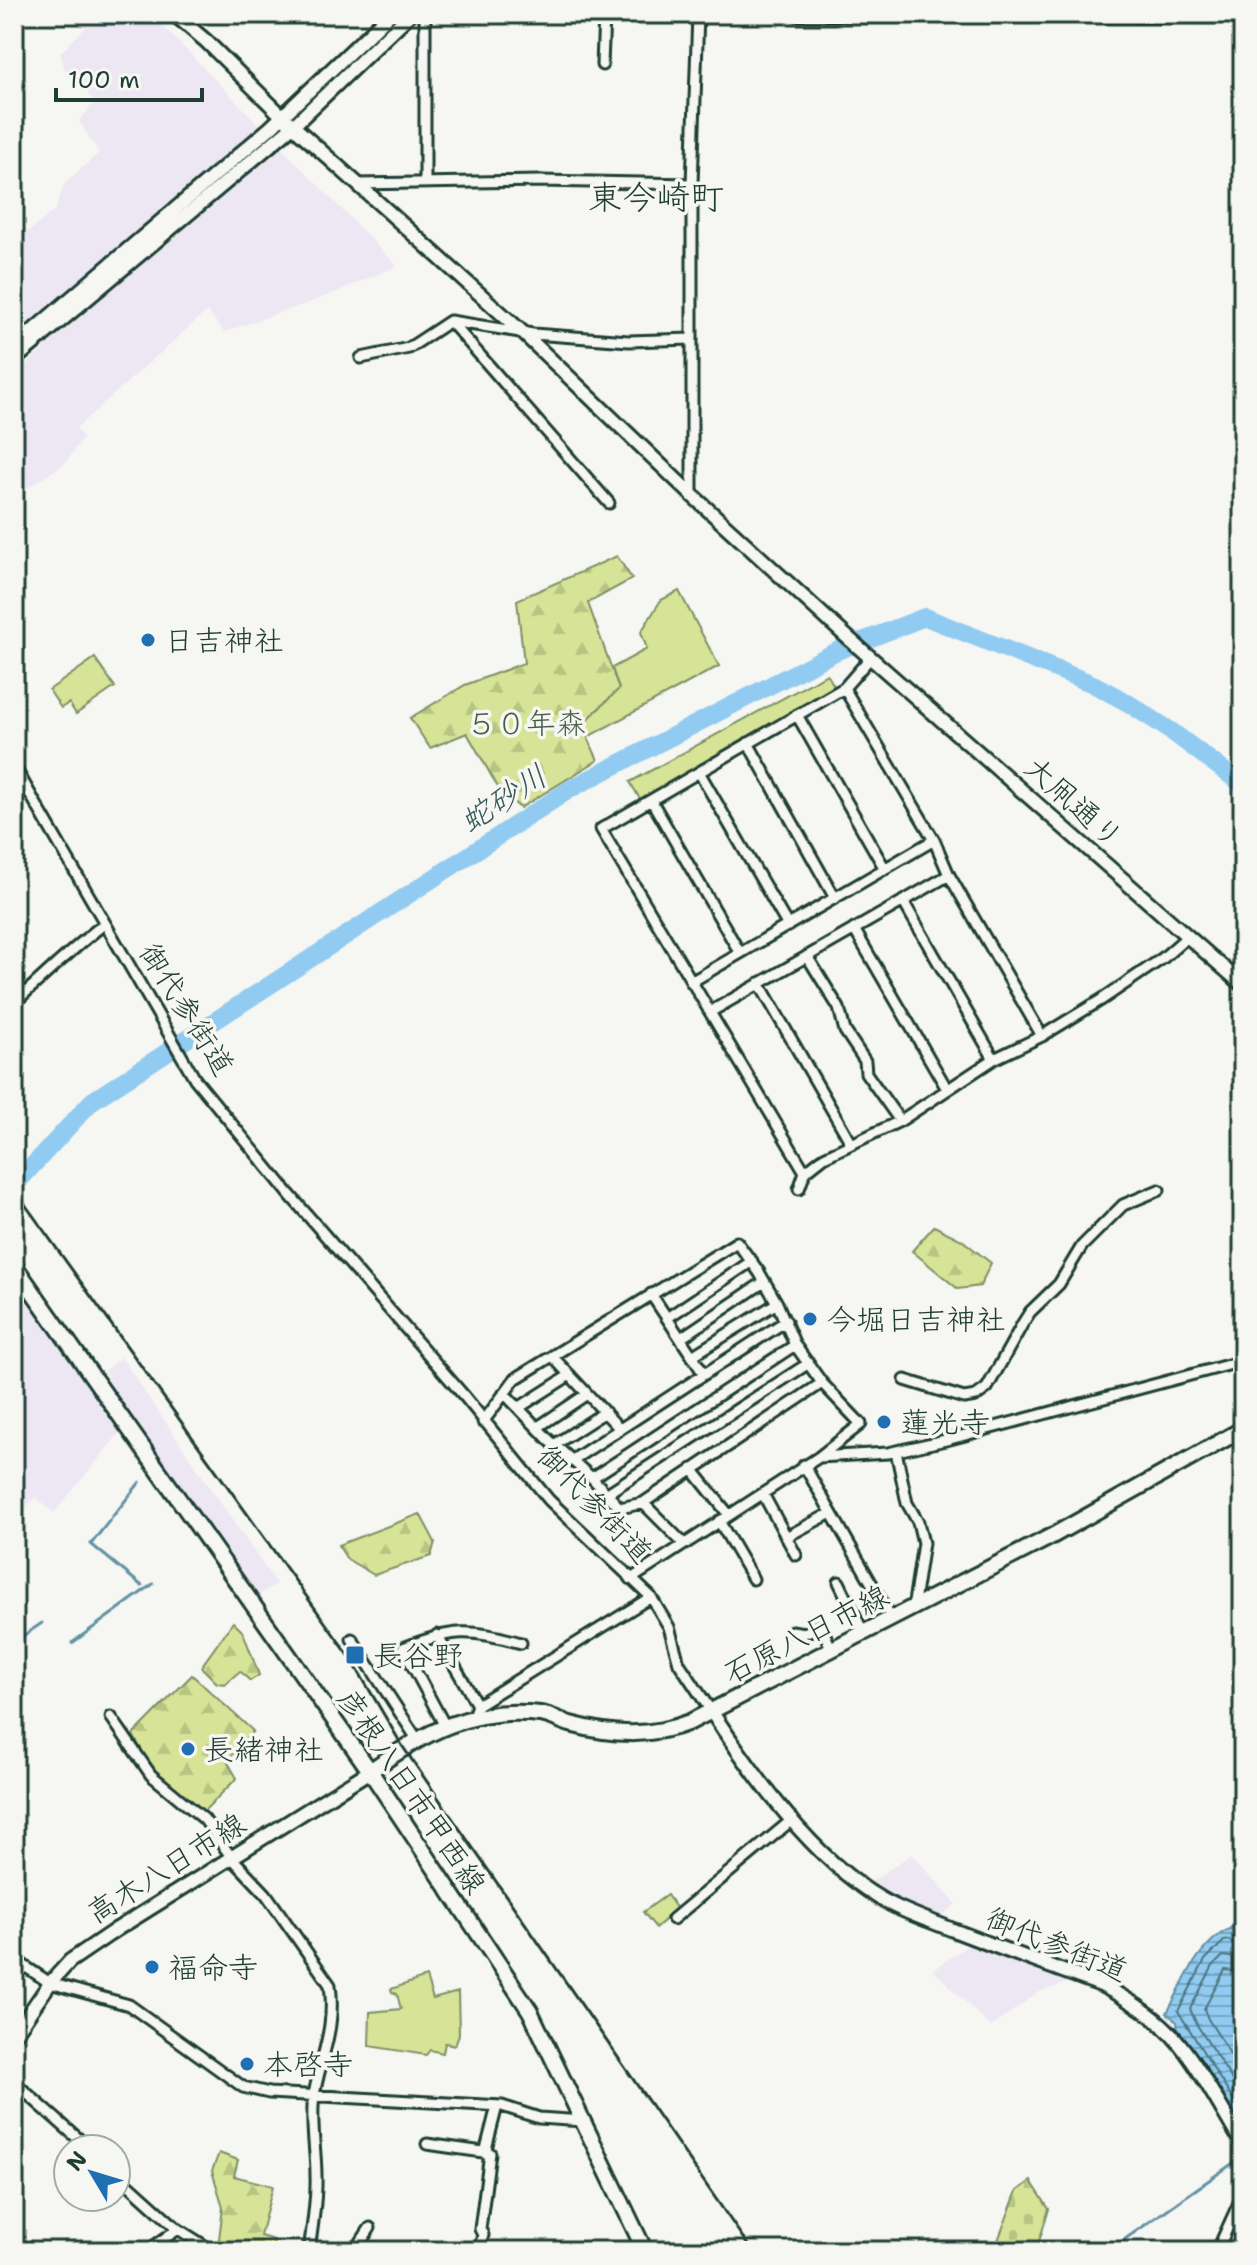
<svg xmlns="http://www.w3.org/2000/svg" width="1257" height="2265" font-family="'Shantell Sans','Klee One',sans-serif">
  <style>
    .built { fill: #ece7f3 }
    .forest { fill: url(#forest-firs); stroke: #7b9065; stroke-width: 2 }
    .cemetery { fill: url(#cemetery-stones); stroke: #7b9065; stroke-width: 2 }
    .park { fill: #d7e396; stroke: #7b9065; stroke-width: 2 }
    .water { fill: url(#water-rules); stroke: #6392a5; stroke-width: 2 }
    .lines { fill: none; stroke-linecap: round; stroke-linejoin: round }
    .shore { stroke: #4d7680; stroke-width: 2 }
    .stream { stroke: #6392a5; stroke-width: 3 }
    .river { stroke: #91cbf1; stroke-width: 18 }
    .street-casing { stroke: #1f3d34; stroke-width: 15 }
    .secondary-casing { stroke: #1f3d34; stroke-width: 18 }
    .primary-casing { stroke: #1f3d34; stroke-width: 20 }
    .street { stroke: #f6f6f2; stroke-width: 9 }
    .secondary { stroke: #f6f6f2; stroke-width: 12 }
    .primary { stroke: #f6f6f2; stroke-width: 14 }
    .rail { stroke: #1f3d34; stroke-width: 3 }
    .poi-dot { fill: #1f6fb2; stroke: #f6f6f2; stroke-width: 3 }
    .labels { text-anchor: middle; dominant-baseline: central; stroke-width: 7; stroke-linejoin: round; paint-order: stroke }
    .poi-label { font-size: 30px; fill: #1f3d34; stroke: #f6f6f2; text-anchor: start }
    .park-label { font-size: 30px; fill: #445e48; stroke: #f6f6f2 }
    .street-label { font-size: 30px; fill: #1f3d34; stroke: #f6f6f2 }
    .water-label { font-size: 32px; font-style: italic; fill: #36595a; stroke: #f6f6f2 }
    .quarter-label { font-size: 34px; fill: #1f3d34; stroke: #f6f6f2 }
  </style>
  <defs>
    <pattern id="forest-firs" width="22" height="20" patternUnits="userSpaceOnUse" patternTransform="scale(2)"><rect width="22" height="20" fill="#d7e396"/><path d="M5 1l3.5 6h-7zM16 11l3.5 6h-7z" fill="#b8c482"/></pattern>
    <pattern id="cemetery-stones" width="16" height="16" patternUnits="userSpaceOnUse" patternTransform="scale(2)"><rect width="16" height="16" fill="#d7e396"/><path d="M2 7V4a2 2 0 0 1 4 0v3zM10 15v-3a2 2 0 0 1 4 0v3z" fill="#b8c482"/></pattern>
    <pattern id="water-rules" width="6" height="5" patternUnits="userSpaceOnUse" patternTransform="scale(2)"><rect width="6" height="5" fill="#91cbf1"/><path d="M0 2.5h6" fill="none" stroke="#76a6c4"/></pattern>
  </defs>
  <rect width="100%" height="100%" fill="#f6f6f2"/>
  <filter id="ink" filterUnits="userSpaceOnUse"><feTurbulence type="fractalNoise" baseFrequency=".0125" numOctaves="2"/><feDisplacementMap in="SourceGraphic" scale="16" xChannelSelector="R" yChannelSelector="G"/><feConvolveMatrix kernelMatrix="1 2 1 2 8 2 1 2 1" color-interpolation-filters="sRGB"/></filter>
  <g filter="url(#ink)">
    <path class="built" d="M 105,14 L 151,14 L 397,266 L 322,298 L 224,332 L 207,311 L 76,428 L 83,438 L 64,464 L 17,495 L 14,491 L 14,375 L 44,349 L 14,322 L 14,234 L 30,231 L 55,210 L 64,184 L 99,153 L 79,121 L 95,102 L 65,69 L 60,53 L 90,23 Z
      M 14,1281 L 122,1430 L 54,1513 L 35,1497 L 18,1516 L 14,1511 Z
      M 121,1357 L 276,1584 L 252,1599 L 103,1380 L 108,1375 L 103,1372 Z
      M 912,1854 L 956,1904 L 941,1916 L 896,1899 L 868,1884 Z
      M 968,1945 L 1070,1982 L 1039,1992 L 991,2027 L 933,1970 Z"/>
    <path class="forest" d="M 617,556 L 632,579 L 588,603 L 619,689 L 582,725 L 598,760 L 520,808 L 499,789 L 467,733 L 430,748 L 410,718 L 465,685 L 524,663 L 517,600 Z
      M 934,1226 L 962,1240 L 991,1263 L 980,1286 L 958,1289 L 912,1251 Z
      M 420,1514 L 435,1542 L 431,1556 L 374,1575 L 347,1559 L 338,1545 Z
      M 233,1622 L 243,1632 L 259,1675 L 250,1681 L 240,1671 L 225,1684 L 217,1683 L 201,1667 Z
      M 192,1675 L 253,1731 L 227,1761 L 237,1778 L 203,1812 L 155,1774 L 133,1735 Z
      M 219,2153 L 238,2160 L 234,2176 L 273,2186 L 260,2236 L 274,2240 L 272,2251 L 231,2251 L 218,2247 L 223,2207 L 212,2171 Z"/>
    <path class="cemetery" d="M 1031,2181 L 1049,2209 L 1036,2251 L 1004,2251 L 997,2243 L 1017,2191 Z"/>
    <path class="park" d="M 679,591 L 719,666 L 588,737 L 582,725 L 619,689 L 612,668 L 647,649 L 641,632 L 661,600 Z
      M 95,658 L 115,687 L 76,714 L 69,703 L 61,708 L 49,690 Z
      M 827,674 L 836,689 L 641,801 L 630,782 Z
      M 667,1895 L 677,1909 L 656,1928 L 643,1912 Z
      M 426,1977 L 433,1999 L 458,1992 L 459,2034 L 455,2045 L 445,2043 L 443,2053 L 430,2050 L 426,2055 L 369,2046 L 370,2012 L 401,2009 L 397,1994 L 392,1992 L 391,1989 Z"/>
    <path class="water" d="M 1231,1928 L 1243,1947 L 1243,2132 L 1189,2043 L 1178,2031 L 1177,2022 L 1167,2013 C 1184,1982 1198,1943 1231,1928 Z"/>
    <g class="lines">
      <path class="shore" d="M 1243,1949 L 1236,1948 L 1229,1940 L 1224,1941 L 1205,1960 L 1178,2011 L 1243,2116
        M 1243,1959 L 1223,1956 L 1213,1966 L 1190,2009 L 1197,2025 L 1243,2097
        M 1243,1972 L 1225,1970 L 1204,2009 L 1208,2019 L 1243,2074"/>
      <path class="stream" d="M 140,1482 L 91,1544 L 142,1586
        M 14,1642 L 42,1623
        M 72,1643 L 153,1584
        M 1231,1928 L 1243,1923
        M 1108,2251 L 1239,2159"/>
      <path class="river" d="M 14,1186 L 92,1101 L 572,788 L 837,651 L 925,617 L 1093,684 L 1128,703 L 1171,731 L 1243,785"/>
      <g class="street-casing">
        <path id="street" d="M 588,14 L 653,14
          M 602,65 L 604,15
          M 425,181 L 425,14
          M 357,184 L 540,181 L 692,184
          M 450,321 L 609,503
          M 361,358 L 409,348 L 450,321 L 533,334 L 629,341 L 692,339
          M 692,495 L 692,184 L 698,14
          M 844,688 L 934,840 L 949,875 L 1042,1036
          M 797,715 L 885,869
          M 748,743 L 835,898
          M 14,766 L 195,1079 L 290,1195 L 465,1397 L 549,1500 L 651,1597 L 669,1627 L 679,1663 L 711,1711
          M 699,772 L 788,926
          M 651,800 L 740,953
          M 903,901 L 994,1059
          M 854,929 L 947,1089
          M 807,956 L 839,1008 L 845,1031 L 865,1061 L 866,1073 L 900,1121
          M 691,982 L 934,840
          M 759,983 L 851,1143
          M 14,1003 C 44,976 72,949 104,924
          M 710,1012 L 949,875
          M 805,1172 L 824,1157 L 900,1121 L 994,1059 L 1042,1036 L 1101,1000 L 1163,958 L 1187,937
          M 799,1189 L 805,1172 L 601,829 L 844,688 L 871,657
          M 651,1294 L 704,1374
          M 667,1318 L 752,1261
          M 681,1338 L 764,1282
          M 552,1356 L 620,1429
          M 692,1356 L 777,1303
          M 905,1380 L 964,1398 L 976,1396 L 987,1388 L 1023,1323 L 1030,1312 L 1059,1284 L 1082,1246 L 1123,1205 L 1159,1190
          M 504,1393 L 549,1440 L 592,1478 L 620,1508 L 643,1503 L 683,1543
          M 520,1407 L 570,1375
          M 483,1422 L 515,1379 L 737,1242 L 759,1272 L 777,1303 L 795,1345 L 822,1383 L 861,1424 L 819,1457 L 631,1579
          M 538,1427 L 587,1394
          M 554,1445 L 605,1412
          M 896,1451 L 907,1503 L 918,1522 L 923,1543 L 913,1609
          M 819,1457 L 888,1453 L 950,1439 L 1243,1361
          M 571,1461 L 786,1321
          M 804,1465 L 892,1619
          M 692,1469 L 729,1515
          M 592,1478 L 795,1345
          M 606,1494 L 809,1363
          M 763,1494 L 796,1555
          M 643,1503 L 822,1383
          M 719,1521 L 753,1579
          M 786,1537 L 831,1513
          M 839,1582 L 864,1634
          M 792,1631 L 804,1633 L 821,1626 L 832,1650
          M 437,1635 L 477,1705
          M 352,1639 L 417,1739
          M 473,1716 L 477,1705 L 651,1597
          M 111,1717 L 151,1775 L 204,1819 L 232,1858 L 266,1894 L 330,1985 C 336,2028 321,2056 314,2095 C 310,2123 316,2149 316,2176 C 317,2201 312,2227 309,2251
          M 445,1726 L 403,1648 C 454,1629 468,1628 521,1643
          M 673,1919 L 793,1819
          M 14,1959 L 50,1983 L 129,2005 L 243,2087 L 269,2093 L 502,2106 L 539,2118 L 583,2121
          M 14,2082 L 90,2149
          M 427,2144 L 490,2153 L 480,2229 L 483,2235 L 479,2251
          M 485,2153 L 497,2106
          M 116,2173 L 178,2229 L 213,2251
          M 147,2251 L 178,2229
          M 355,2251 L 370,2228
          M 1217,2251 L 1243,2194"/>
      </g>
      <g class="secondary-casing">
        <path id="secondary" d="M 174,14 L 206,41 L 282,116 L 522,332 L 692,495 L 847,637 L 1243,985
          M 797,14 L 886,14
          M 997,14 L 1243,16
          M 14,347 L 270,128 L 390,14
          M 14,360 L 293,126 L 410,14
          M 711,1711 C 754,1776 812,1858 881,1899 C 903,1912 929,1920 953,1930 C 1002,1949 1052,1967 1101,1985 C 1124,1997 1150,2012 1168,2031 C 1194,2056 1223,2112 1243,2145
          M 14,2035 L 50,1983 L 70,1961 L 117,1929 L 370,1771"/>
      </g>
      <g class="primary-casing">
        <path id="primary" d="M 14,1265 L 370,1771 L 530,2011 L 645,2251
          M 370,1771 C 423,1733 472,1706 540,1714 C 550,1715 560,1721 570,1724 C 611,1735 650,1738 690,1722 L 1052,1536 L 1243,1429"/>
      </g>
      <use href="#street" class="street"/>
      <use href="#secondary" class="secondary"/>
      <use href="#primary" class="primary"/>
      <path class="rail" d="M 14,1189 L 350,1657 L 403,1747 L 752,2251"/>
    </g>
  </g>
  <g class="poi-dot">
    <circle cx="148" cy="640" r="8"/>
    <circle cx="810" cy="1319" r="8"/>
    <circle cx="884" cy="1422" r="8"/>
    <rect x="345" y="1645" width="20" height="20" rx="4"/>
    <circle cx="188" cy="1749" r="8"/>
    <circle cx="152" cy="1967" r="8"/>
    <circle cx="247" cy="2064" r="8"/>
  </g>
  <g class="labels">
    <g class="poi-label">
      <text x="164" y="640">日吉神社</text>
      <text x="826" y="1319">今堀日吉神社</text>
      <text x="900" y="1422">蓮光寺</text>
      <text x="373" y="1655">長谷野</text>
      <text x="204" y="1749">長緒神社</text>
      <text x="168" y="1967">福命寺</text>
      <text x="263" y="2064">本啓寺</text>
    </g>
    <g class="park-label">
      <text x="526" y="723">５０年森</text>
    </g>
    <g class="street-label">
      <text transform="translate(1074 802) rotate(42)">大凧通り</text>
      <text transform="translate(187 1009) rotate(58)">御代参街道</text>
      <text transform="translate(595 1504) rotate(46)">御代参街道</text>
      <text transform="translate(806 1634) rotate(-27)">石原八日市線</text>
      <text transform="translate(412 1791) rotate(56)">彦根八日市甲西線</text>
      <text transform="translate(166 1868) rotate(-32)">高木八日市線</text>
      <text transform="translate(1057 1944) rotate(22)">御代参街道</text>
    </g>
    <g class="water-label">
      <text transform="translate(503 798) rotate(-33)">蛇砂川</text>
    </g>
    <g class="quarter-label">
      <text x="656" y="197">東今崎町</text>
    </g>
  </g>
  <rect width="1257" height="2265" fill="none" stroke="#f6f6f2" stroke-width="48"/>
  <rect x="24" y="24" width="1209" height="2217" fill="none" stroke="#1f3d34" stroke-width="3" filter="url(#ink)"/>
  <g transform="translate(92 2173) rotate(308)"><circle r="38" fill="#f6f6f2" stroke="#a0aca6" stroke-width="2"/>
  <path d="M0-6L14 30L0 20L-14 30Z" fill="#1f6fb2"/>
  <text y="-12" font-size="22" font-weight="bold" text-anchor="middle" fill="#1f3d34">N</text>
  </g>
  <path d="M56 88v12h146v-12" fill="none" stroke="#1f3d34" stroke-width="4"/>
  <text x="68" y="88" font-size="24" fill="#1f3d34" stroke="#f6f6f2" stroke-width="6" paint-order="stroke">100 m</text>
</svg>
